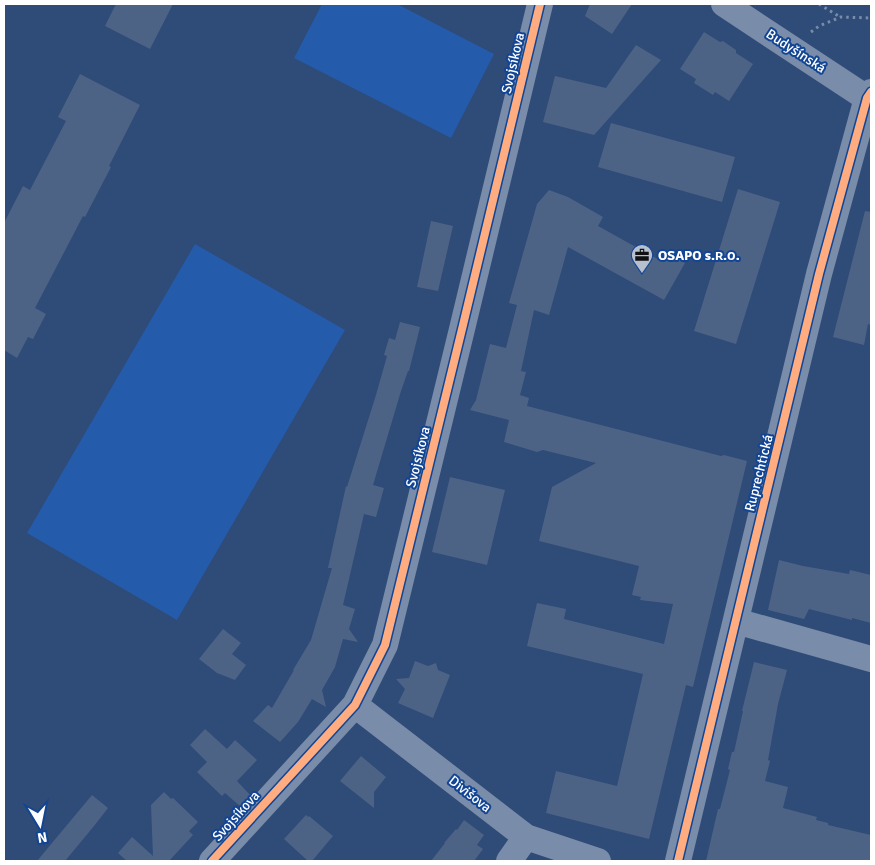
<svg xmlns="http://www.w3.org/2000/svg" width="875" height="865" font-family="Signika,sans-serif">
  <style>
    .green { fill: #255bab }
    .building { fill: #4d6386 }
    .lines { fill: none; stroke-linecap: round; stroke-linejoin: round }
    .path { stroke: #798ca9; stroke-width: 3; stroke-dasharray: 2.5 4; stroke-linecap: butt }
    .street { stroke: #798ca9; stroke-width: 26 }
    .cycleway-casing { stroke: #124594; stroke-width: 11 }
    .cycleway { stroke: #ffac80; stroke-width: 8 }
    .labels { text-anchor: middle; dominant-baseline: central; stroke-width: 4; stroke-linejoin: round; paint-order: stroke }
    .street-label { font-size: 14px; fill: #fff; stroke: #124594 }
    .poi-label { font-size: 14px; font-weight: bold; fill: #fff; stroke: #124594; text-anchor: start }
  </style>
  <rect width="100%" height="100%" fill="#2f4b77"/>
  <path class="green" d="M 322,4 L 397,4 L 494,54 L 451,138 L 294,58 Z
    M 195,244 L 345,330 L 177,620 L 27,533 Z"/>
  <path class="building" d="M 116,4 L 173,4 L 150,49 L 105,26 Z
    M 590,4 L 632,4 L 612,34 L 585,16 Z
    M 704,32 L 720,42 L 723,41 L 736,50 L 736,53 L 753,64 L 729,101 L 715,92 L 713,95 L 694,83 L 696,79 L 680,69 Z
    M 636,45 L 661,60 L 594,135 L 543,122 L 555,76 L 606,88 Z
    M 80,74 L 140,105 L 109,166 L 111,167 L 85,217 L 83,216 L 35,308 L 46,314 L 33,339 L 28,337 L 17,358 L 4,350 L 4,223 L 23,186 L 30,190 L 66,121 L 58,117 Z
    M 611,123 L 735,157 L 722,202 L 598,167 Z
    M 738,189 L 780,202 L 736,344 L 694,331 Z
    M 549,190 L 568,197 L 603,217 L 598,226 L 663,262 L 668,253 L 685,263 L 664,300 L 568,247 L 549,315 L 534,310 L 521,371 L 526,372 L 520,395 L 529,398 L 527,406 L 721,456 L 724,455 L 747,461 L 693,687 L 686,685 L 649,839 L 546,813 L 556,771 L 617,786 L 643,674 L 527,646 L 537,603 L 566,609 L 564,619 L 664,644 L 673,604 L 640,600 L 641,597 L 632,595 L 639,566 L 539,541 L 552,487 L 596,463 L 543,450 L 537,452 L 504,442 L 509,420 L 470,410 L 476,400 L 490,344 L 506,348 L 517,305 L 509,303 L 537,204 Z
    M 865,211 L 871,212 L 871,325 L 868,324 L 864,345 L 833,337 Z
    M 431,221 L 453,226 L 438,291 L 417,287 Z
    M 400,322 L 420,327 L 409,371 L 408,371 L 401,391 L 373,485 L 384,488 L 376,517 L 364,514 L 343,605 L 355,609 L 349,629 L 358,642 L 343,639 L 335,667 L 322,690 L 326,707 L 312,699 L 298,722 L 280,742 L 253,721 L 268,705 L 272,708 L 294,670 L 293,670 L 311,640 L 332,568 L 328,568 L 346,486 L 347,487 L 376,395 L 387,356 L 384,355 L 389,338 L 395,340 Z
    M 450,477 L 505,490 L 487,565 L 432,552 Z
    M 779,560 L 803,566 L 849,574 L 850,570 L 871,575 L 871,623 L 852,618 L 852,620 L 809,609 L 804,619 L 768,610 Z
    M 223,629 L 241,643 L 232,654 L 246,665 L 235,680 L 217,673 L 199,659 Z
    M 415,661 L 428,666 L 436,663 L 438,670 L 450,675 L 433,718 L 398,703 L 405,689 L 396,679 L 409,678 Z
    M 754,662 L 787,670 L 778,704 L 768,760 L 770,761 L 765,781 L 788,787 L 783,808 L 817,817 L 816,820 L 828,823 L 828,825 L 871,835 L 871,861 L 706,861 L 718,809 L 720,809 L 730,770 L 728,769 L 732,752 L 734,752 L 743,711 L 742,711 Z
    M 205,729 L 227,749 L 235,740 L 257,760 L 237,781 L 251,796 L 241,807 L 225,793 L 222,796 L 197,772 L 207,762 L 190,745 Z
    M 361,756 L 386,777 L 374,792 L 374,808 L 340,781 Z
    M 164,792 L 171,799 L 173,798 L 198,822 L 189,831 L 193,835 L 169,861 L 127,861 L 118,853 L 132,837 L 153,856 L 151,805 Z
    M 92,795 L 108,808 L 94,826 L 65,861 L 37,861 Z
    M 306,815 L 308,817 L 309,816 L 333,836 L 312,861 L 308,861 L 284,839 Z
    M 464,820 L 484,835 L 477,845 L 483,849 L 474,861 L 431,861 L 445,843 L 444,843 L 456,829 L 457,830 Z"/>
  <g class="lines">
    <path class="path" d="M 819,4 L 840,17
      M 811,32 L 819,26 L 841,17 L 871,18"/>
    <path class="street" d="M 724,4 L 871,101
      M 736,621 L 871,659
      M 355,705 L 526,837 L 598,861
      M 212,861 L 355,705 L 385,645 L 463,325 L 540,4
      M 509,861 L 526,837
      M 678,861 L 819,274 L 867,98 L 871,92"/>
    <g class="cycleway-casing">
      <path id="cycleway" d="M 212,861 L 355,705 L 385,645 L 463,325 L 540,4
        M 678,861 L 819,274 L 867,98 L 871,92"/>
    </g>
    <use href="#cycleway" class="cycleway"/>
  </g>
  <defs>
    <g id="office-pin" transform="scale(1.125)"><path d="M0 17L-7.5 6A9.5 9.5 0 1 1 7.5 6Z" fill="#b6c0cf" stroke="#124594"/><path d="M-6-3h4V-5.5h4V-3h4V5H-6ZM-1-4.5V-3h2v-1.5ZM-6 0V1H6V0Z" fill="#111"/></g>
  </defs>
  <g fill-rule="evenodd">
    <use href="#office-pin" x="642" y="255"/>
  </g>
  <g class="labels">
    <g class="street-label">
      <text transform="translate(796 51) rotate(33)">Budyšínská</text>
      <text transform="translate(513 63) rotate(-77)">Svojsíkova</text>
      <text transform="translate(418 457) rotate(-76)">Svojsíkova</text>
      <text transform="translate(759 473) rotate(-76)">Ruprechtická</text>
      <text transform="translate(470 794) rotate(38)">Divišova</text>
      <text transform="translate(236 816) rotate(-48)">Svojsíkova</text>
    </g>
    <g class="poi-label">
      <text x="658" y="255">OSAPO s.ʀ.ᴏ.</text>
    </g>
  </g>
  <rect width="875" height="865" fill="none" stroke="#ffffff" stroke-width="10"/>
  <g transform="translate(40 825) rotate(170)" stroke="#124594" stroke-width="4" paint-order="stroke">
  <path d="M0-4L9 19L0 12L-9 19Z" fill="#ffffff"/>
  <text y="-8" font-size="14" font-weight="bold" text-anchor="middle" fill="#ffffff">N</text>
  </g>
</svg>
